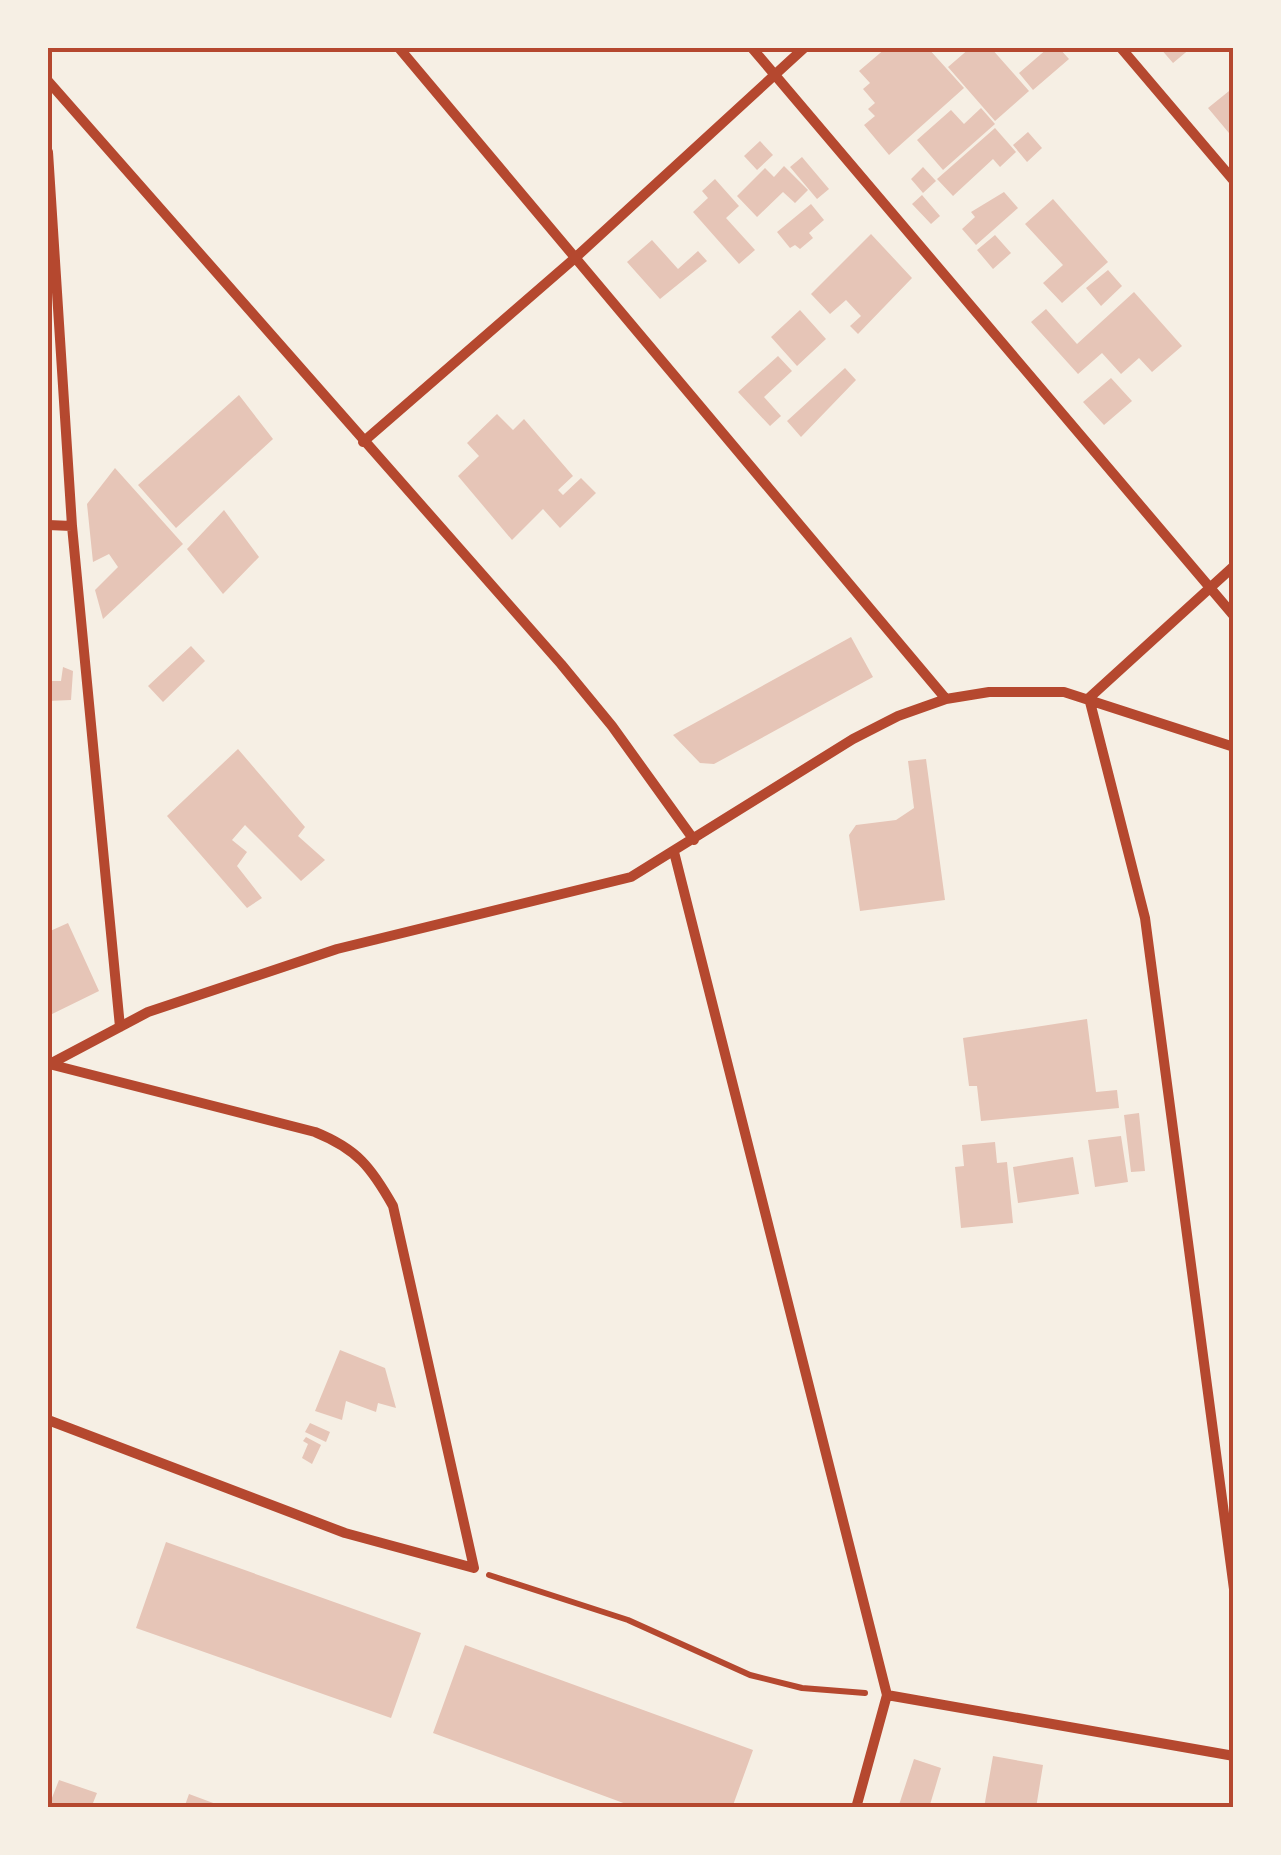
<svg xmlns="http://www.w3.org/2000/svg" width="1281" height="1855" font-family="'Playfair Display',serif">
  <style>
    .building { fill: #e6c5b7 }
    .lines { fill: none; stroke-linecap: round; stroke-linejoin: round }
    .path { stroke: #b5482f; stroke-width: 6 }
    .minor { stroke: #b5482f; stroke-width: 10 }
    .neatline { fill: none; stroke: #b5482f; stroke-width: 4 }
  </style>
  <rect width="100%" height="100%" fill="#f6efe4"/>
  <path class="building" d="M 886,48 L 928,48 L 964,88 L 889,155 L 864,125 L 875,116 L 868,109 L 875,103 L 863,89 L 870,83 L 859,71 Z
    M 970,48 L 991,48 L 1029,91 L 995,121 L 948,67 Z
    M 1048,48 L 1059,48 L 1069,59 L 1033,90 L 1019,73 Z
    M 1160,48 L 1191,48 L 1173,63 Z
    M 1234,87 L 1234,139 L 1208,108 Z
    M 981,108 L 995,124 L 943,170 L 917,140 L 951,110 L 964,124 Z
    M 995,128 L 1016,152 L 1000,167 L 993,159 L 953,196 L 937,179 Z
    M 1028,132 L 1042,148 L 1027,162 L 1013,145 Z
    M 760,141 L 773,155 L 757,170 L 744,156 Z
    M 802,157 L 829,189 L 817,199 L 790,167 Z
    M 784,166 L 808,190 L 795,203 L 783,192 L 757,217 L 737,196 L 765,168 L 774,177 Z
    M 923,167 L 936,181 L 923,193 L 911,179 Z
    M 715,179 L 739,206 L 726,218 L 755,250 L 739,264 L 693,212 L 708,198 L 702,191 Z
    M 1004,192 L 1018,208 L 976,245 L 962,229 L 975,217 L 971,212 Z
    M 922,195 L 940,216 L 931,224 L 912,204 Z
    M 1053,199 L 1108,262 L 1062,303 L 1043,283 L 1063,265 L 1025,224 Z
    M 811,204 L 824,220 L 809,233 L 813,238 L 800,249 L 795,245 L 790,248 L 777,232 Z
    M 871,234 L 912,278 L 858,334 L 850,326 L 861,316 L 846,300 L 830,314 L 811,294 Z
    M 995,235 L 1011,253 L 993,269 L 977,250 Z
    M 652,240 L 678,269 L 698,251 L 707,261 L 660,299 L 627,262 Z
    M 1108,270 L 1122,286 L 1101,306 L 1086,288 Z
    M 1134,292 L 1182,346 L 1152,372 L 1139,358 L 1121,374 L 1102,353 L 1078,374 L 1031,322 L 1046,309 L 1077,344 Z
    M 800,310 L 826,339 L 797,366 L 771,337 Z
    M 778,356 L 792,371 L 764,397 L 781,416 L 770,426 L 738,392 Z
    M 845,368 L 856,380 L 801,437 L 787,421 Z
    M 1111,378 L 1132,401 L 1104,425 L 1083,402 Z
    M 239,395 L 273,439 L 176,528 L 138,485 Z
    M 497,414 L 513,430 L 524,419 L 573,476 L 558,490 L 563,495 L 581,478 L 596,493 L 560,528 L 543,509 L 512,540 L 458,476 L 479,456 L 467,443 Z
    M 115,468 L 183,544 L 103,619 L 95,590 L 118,567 L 109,554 L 93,562 L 87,504 Z
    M 224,510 L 259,557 L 223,594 L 187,549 Z
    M 851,637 L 873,677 L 714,764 L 700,763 L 673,735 Z
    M 191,646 L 205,661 L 163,702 L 148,686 Z
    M 63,667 L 73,671 L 71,700 L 48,701 L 48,681 L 61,681 Z
    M 238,749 L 305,827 L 298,836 L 325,860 L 301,881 L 245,825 L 232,840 L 247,852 L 237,866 L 262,898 L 247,908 L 167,816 Z
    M 926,759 L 945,900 L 860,911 L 849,835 L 856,825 L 896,820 L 914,808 L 908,761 Z
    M 68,923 L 99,991 L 48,1016 L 48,932 Z
    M 1087,1019 L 1096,1092 L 1117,1090 L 1119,1108 L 981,1121 L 977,1086 L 969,1086 L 963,1038 Z
    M 1139,1113 L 1145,1171 L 1131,1172 L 1124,1115 Z
    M 1121,1136 L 1128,1182 L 1095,1187 L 1088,1140 Z
    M 995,1142 L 997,1163 L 1007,1162 L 1013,1223 L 961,1228 L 955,1167 L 964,1166 L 962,1145 Z
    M 1073,1157 L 1079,1194 L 1018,1203 L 1013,1167 Z
    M 340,1350 L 385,1368 L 396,1408 L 378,1403 L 376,1412 L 346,1401 L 342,1420 L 315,1411 Z
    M 310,1423 L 330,1432 L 326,1442 L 305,1432 Z
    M 306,1437 L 321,1445 L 312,1464 L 302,1458 L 308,1444 L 303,1441 Z
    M 166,1542 L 421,1633 L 391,1718 L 136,1628 Z
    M 465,1645 L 753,1750 L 732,1808 L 637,1808 L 433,1733 Z
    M 993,1756 L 1043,1765 L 1036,1808 L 984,1808 Z
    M 914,1759 L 941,1768 L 929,1808 L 898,1808 Z
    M 59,1780 L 97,1793 L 91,1808 L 48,1808 Z
    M 189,1794 L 224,1807 L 224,1808 L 184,1808 Z"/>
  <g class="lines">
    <path class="path" d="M 489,1575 L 628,1620 L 750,1675 L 802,1688 L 865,1693"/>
    <path class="minor" d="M 399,48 L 946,699
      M 752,48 L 1234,616
      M 1121,48 L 1234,181
      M 48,81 L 561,664 L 612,726 L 694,840
      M 48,152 L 72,526 L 120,1027
      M 363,442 L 575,258 L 804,48
      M 48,525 L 72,526
      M 1089,698 L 1145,918 L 1234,1589
      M 1089,698 L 1234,566
      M 674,852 L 887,1695 L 856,1808
      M 48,1065 L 148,1012 L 337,949 L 631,877 L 853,739 L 898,716 L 946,699 L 989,692 L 1064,692 L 1234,747
      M 48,1420 L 345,1533 L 474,1568 L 393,1206 C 371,1167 357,1149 315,1132 L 49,1064
      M 887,1695 L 1234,1756"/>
  </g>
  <rect width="1281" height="1855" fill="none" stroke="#f6efe4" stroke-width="100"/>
  <rect x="50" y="50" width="1181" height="1755" class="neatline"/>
</svg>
